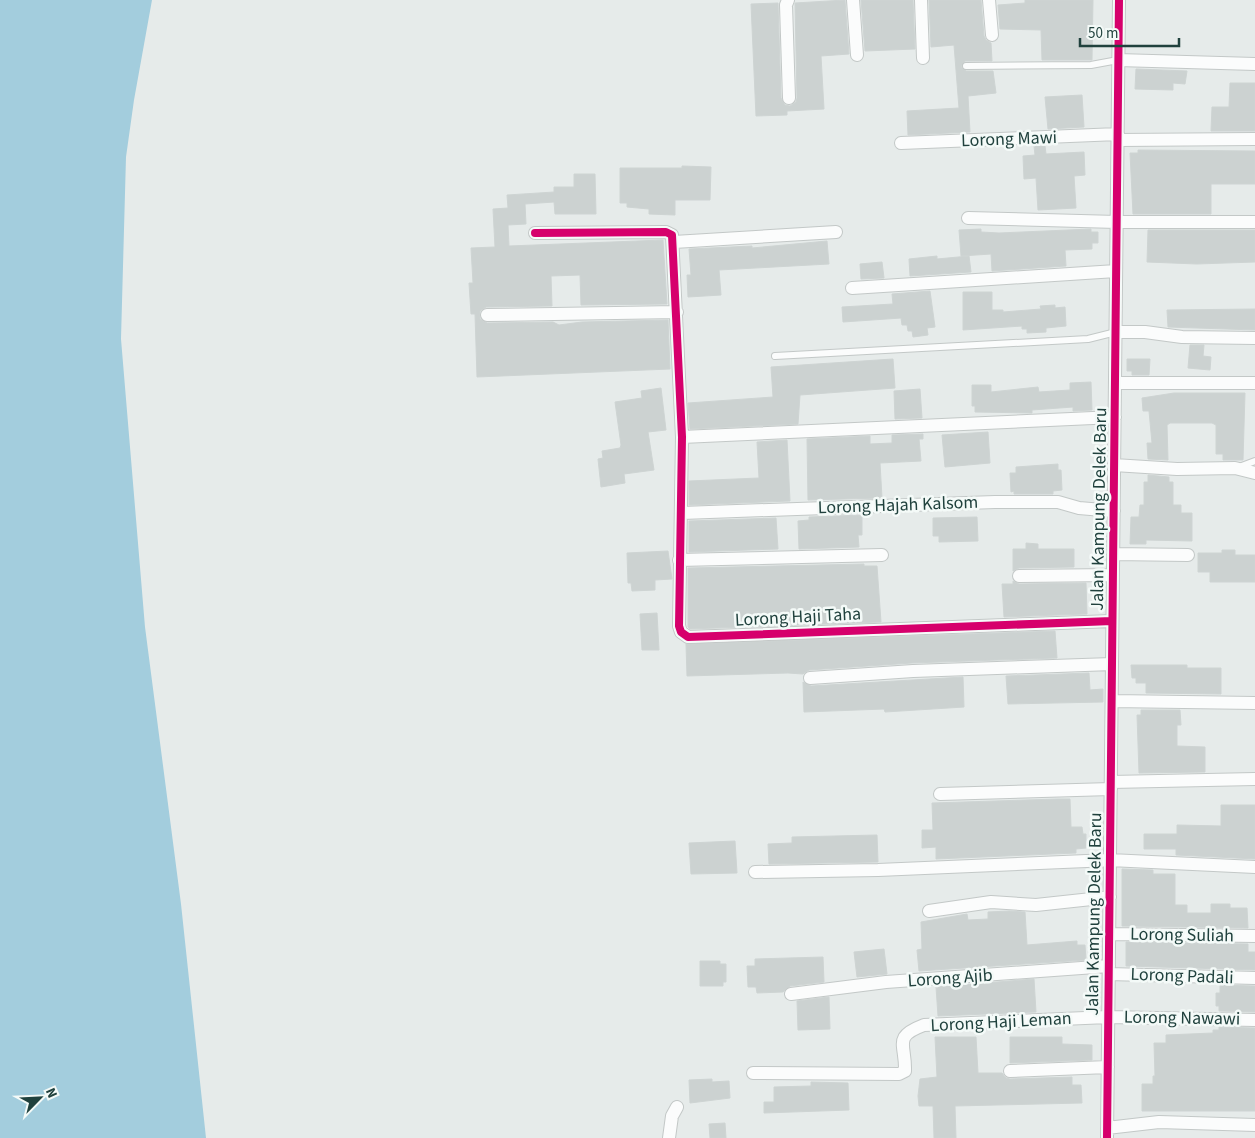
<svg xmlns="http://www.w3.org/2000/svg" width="1255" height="1138" font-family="'Source Sans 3',sans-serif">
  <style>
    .water { fill: #a3cddd }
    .building { fill: #ccd2d1; stroke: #ced4d3 }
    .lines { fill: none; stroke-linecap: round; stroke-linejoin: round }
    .lane-casing { stroke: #c3c8c7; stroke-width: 8 }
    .street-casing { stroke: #c3c8c7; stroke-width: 14 }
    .lane { stroke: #fbfcfc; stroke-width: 6 }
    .street { stroke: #fbfcfc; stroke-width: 12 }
    .cycleway-casing { stroke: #f4faf8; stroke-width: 11 }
    .cycleway { stroke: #d6006c; stroke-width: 8 }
    .labels { text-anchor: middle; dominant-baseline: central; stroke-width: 5; stroke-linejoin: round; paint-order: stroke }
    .street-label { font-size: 18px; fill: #20413d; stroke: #f4faf8 }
  </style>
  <rect width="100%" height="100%" fill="#e6ebea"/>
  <path class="water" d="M 0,0 L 152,0 L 134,100 L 126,157 L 121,339 L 145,627 L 181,904 L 206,1138 L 0,1138 Z"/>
  <path class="building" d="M 845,0 L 849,54 L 821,56 L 824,109 L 787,111 L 787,115 L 756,116 L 751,4 L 778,3 L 781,98 L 785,105 L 790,106 L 796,102 L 797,98 L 795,3 Z
    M 861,0 L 913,0 L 915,49 L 865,51 Z
    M 929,0 L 981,0 L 984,36 L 986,40 L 991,43 L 992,61 L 965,61 L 961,67 L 966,71 L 993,71 L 996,93 L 968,96 L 970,132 L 908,135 L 907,111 L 959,108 L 954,45 L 931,47 Z
    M 1025,0 L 1093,0 L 1092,60 L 1042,60 L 1041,30 L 1000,29 L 998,5 L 1025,3 Z
    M 1136,69 L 1187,71 L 1185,84 L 1173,83 L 1173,90 L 1135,89 Z
    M 1230,83 L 1255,83 L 1255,131 L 1211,131 L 1212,107 L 1229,107 Z
    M 1082,95 L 1084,127 L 1048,129 L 1045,97 Z
    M 1034,146 L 1045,146 L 1046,154 L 1084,152 L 1085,175 L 1074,176 L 1076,208 L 1038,210 L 1036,178 L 1024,179 L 1023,156 L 1035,155 Z
    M 1138,150 L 1255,151 L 1255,184 L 1211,184 L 1211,214 L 1133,214 L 1130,153 L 1138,153 Z
    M 682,166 L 711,167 L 710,200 L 675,200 L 675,215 L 649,214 L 649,209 L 627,207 L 627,203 L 620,203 L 620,168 L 682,168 Z
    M 574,174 L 595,174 L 596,214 L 555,214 L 554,202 L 525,204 L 526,224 L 508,225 L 509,246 L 663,240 L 667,304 L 581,305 L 580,275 L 551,276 L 552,306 L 486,307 L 480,311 L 480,319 L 487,323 L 553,322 L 559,325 L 582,322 L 668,320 L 670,369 L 477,377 L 475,314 L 471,314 L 469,283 L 473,283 L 471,248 L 495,247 L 493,209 L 508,208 L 507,195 L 554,192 L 554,187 L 574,187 Z
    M 981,229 L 981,232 L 999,233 L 1091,229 L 1091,232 L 1098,232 L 1098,243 L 1092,243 L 1092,249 L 1065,250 L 1066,266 L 992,271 L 991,254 L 961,256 L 959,230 Z
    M 1148,230 L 1255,230 L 1255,262 L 1197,264 L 1147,262 Z
    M 827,241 L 829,264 L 719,270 L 721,295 L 688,297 L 687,275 L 691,275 L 689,249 L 752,246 L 752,248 Z
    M 937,256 L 937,259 L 969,256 L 971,272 L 910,276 L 909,259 Z
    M 882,262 L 884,278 L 861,279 L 860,264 Z
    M 930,291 L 935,327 L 927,328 L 928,335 L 913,337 L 912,331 L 908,331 L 907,325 L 902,325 L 901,318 L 843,322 L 842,307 L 893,304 L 892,294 Z
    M 963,292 L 992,292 L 992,310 L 1003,310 L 1003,312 L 1041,309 L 1040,306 L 1055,305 L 1055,308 L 1065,307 L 1066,326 L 1046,328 L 1046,332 L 1027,333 L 1027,329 L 1022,329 L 1022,326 L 963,330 Z
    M 1255,309 L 1255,330 L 1168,327 L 1167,310 Z
    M 1190,345 L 1204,345 L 1203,356 L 1211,357 L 1210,370 L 1188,368 Z
    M 893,359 L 895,388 L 800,395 L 798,424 L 690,429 L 688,403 L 773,397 L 771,367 Z
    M 1127,359 L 1150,359 L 1149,375 L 1132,375 L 1132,371 L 1127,371 Z
    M 1091,382 L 1092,410 L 1073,411 L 1073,407 L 1032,410 L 1032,413 L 975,412 L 975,406 L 972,406 L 972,385 L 991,385 L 991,392 L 1038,387 L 1039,392 L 1070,390 L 1070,383 Z
    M 661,388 L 666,430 L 648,432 L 654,470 L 624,474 L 625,483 L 601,487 L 598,459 L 603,458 L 602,451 L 620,448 L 621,445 L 615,402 L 642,398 L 641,391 Z
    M 920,389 L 922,418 L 895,419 L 894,391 Z
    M 1174,393 L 1245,393 L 1243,460 L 1223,460 L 1223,454 L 1216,454 L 1216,425 L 1212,423 L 1170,423 L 1167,425 L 1168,460 L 1148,459 L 1147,443 L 1152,443 L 1149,411 L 1143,411 L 1142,398 Z
    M 988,432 L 990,463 L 945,467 L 942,435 Z
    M 923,434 L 923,439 L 919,439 L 921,461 L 880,463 L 882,498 L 808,500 L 807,439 L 870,436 L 870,444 L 892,443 L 892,435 Z
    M 787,440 L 790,501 L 689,505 L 689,481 L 759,478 L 757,442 Z
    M 1058,464 L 1058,470 L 1061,470 L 1062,490 L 1053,491 L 1053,494 L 1014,494 L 1014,491 L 1011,492 L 1010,473 L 1016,473 L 1016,467 Z
    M 1148,475 L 1169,477 L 1169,482 L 1173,482 L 1173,505 L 1181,505 L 1181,513 L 1192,513 L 1192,541 L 1146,540 L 1146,544 L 1130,544 L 1131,517 L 1139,517 L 1140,505 L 1144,505 L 1144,482 L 1148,482 Z
    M 862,515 L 862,535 L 858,535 L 859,547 L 799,549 L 798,521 L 809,520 L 809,517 Z
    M 977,517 L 978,541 L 939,542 L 939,536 L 933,536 L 933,518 Z
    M 776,518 L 778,549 L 689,552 L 689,521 Z
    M 1026,543 L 1038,544 L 1038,549 L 1074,549 L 1074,567 L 1019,568 L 1013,571 L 1013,549 L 1026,549 Z
    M 1222,550 L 1235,550 L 1235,555 L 1255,555 L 1255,582 L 1210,582 L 1210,572 L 1198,572 L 1198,553 L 1222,553 Z
    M 668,551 L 672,579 L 655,580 L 655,590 L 632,591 L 631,583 L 628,583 L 627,553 Z
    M 864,564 L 864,566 L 877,566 L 881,622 L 690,629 L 688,627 L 688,568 Z
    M 1013,581 L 1019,584 L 1086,583 L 1087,614 L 1004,617 L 1002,584 L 1013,584 Z
    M 657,613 L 659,650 L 642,650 L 640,614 Z
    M 1055,631 L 1057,658 L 912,663 L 809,670 L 803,674 L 788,673 L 687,676 L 686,644 Z
    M 1131,665 L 1187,665 L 1187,668 L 1221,668 L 1221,694 L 1146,693 L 1146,683 L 1136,683 L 1136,678 L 1132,678 Z
    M 1089,673 L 1090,690 L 1103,689 L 1103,702 L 1008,704 L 1006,676 Z
    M 963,677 L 964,707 L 885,712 L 884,709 L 804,712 L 803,682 L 811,686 Z
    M 1141,710 L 1180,710 L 1181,725 L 1177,725 L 1177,746 L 1205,747 L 1205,772 L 1139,773 L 1137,715 L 1141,715 Z
    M 1058,799 L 1070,799 L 1071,827 L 1082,827 L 1083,834 L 1086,834 L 1086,848 L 1076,849 L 1076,853 L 936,859 L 936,847 L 922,848 L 922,830 L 933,830 L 932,803 Z
    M 1221,805 L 1255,805 L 1255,859 L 1176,855 L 1176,849 L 1144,849 L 1144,834 L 1177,834 L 1177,825 L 1221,826 Z
    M 877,835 L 878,862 L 769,864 L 768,844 L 792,843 L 792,837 Z
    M 735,841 L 737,873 L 691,874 L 689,843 Z
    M 1122,869 L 1153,870 L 1153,874 L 1175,874 L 1175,905 L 1187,905 L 1187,913 L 1211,913 L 1211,904 L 1230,904 L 1230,908 L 1247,908 L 1248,928 L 1122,926 Z
    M 1009,911 L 1025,912 L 1027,945 L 1077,941 L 1077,945 L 1085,945 L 1086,960 L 919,971 L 917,950 L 922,949 L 921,922 L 967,914 L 968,920 L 988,919 L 988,912 Z
    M 1126,942 L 1248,944 L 1248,952 L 1255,952 L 1255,970 L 1126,966 Z
    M 884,949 L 887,974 L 857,977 L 854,952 Z
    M 823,957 L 824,982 L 790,986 L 783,992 L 757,993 L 756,987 L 748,987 L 747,966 L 755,966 L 755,959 Z
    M 700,961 L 720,961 L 720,964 L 726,964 L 726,982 L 723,982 L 723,986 L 700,986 Z
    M 1034,979 L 1036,1012 L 938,1016 L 936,987 Z
    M 1220,985 L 1255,986 L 1255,1012 L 1219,1011 L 1219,1006 L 1216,1006 L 1216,993 L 1220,993 Z
    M 829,997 L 830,1029 L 798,1030 L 797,1001 Z
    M 1219,1027 L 1255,1028 L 1255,1111 L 1142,1111 L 1142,1084 L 1153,1084 L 1153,1076 L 1155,1076 L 1154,1043 L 1166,1043 L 1166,1035 L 1213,1033 L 1213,1030 L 1219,1030 Z
    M 935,1037 L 976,1037 L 978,1073 L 1002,1073 L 1006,1078 L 1010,1079 L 1072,1077 L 1072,1085 L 1081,1085 L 1082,1103 L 955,1106 L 956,1138 L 934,1138 L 933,1106 L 919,1106 L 918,1096 L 920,1079 L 937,1077 Z
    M 1010,1037 L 1062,1037 L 1062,1044 L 1092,1045 L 1092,1060 L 1010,1063 Z
    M 712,1079 L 712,1082 L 729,1081 L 730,1098 L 690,1103 L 689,1080 Z
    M 811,1082 L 848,1083 L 849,1110 L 764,1113 L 764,1102 L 774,1102 L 774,1087 L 811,1086 Z
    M 725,1123 L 726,1138 L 710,1138 L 709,1124 Z"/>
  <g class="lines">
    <g class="lane-casing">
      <path id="lane" d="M 966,66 L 1091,65 L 1118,60
        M 775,356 L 1088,339 L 1116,332
        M 1239,467 L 1255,461"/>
    </g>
    <g class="street-casing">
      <path id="street" d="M 788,0 L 786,5 L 789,98
        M 853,0 L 857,55
        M 921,0 L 923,58
        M 989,0 L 992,35
        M 1118,60 L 1255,64
        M 1118,140 L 1255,139
        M 901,143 L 1118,134
        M 968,218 L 1117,222 L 1255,222
        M 535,233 L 666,232 L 672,235 L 682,437 L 679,626 L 681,632 L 688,637 L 1112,621
        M 674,242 L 836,232
        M 852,288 L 1116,271
        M 487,315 L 677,312
        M 1116,332 L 1145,332 L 1182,337 L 1255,338
        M 1115,383 L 1255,383
        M 682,437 L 1115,417
        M 1114,465 L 1177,469 L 1235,468 L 1255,473
        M 682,513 L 995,502 L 1058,502 L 1079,508 L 1114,511
        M 1113,554 L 1188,555
        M 679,560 L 882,555
        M 1019,576 L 1113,575
        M 810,678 L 913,671 L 1112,664
        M 1112,701 L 1255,703
        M 1111,782 L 1255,779
        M 940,794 L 1111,789
        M 755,872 L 878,870 L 1110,860 L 1255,867
        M 929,911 L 991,902 L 1036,905 L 1110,897
        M 1109,934 L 1255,936
        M 1109,974 L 1255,978
        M 791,994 L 886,982 L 1109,966
        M 1010,1071 L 1108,1067
        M 753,1073 L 899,1074 L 905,1071 C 906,1044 892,1037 924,1025 L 1108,1017 L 1255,1020
        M 1107,1128 L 1159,1122 L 1255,1125
        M 669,1138 L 672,1116 L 677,1107
        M 1107,1138 L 1119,0"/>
    </g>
    <use href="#lane" class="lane"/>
    <use href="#street" class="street"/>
    <g class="cycleway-casing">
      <path id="cycleway" d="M 535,233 L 666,232 L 672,235 L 682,437 L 679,626 L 681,632 L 688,637 L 1112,621
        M 1107,1138 L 1119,0"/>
    </g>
    <use href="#cycleway" class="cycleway"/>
  </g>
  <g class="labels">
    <g class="street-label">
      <text transform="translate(1009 139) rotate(-2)">Lorong Mawi</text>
      <text transform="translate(898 505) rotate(-2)">Lorong Hajah Kalsom</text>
      <text transform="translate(1099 509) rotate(-89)">Jalan Kampung Delek Baru</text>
      <text transform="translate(798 617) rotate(-3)">Lorong Haji Taha</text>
      <text transform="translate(1094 914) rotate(-89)">Jalan Kampung Delek Baru</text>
      <text transform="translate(1182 935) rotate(1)">Lorong Suliah</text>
      <text transform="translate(1182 976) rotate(2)">Lorong Padali</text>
      <text transform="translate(950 978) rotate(-4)">Lorong Ajib</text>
      <text transform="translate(1182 1018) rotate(1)">Lorong Nawawi</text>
      <text transform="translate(1001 1022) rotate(-3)">Lorong Haji Leman</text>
    </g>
  </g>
  <g transform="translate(40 1098) rotate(66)" stroke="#f4faf8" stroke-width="4" paint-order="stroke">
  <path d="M0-4L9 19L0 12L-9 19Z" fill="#20413d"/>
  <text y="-8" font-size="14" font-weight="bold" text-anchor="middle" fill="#20413d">N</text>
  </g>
  <path d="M1080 38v8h99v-8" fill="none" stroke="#20413d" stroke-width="2.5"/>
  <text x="1088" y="38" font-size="15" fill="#20413d" stroke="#f4faf8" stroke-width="4" paint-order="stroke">50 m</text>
</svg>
